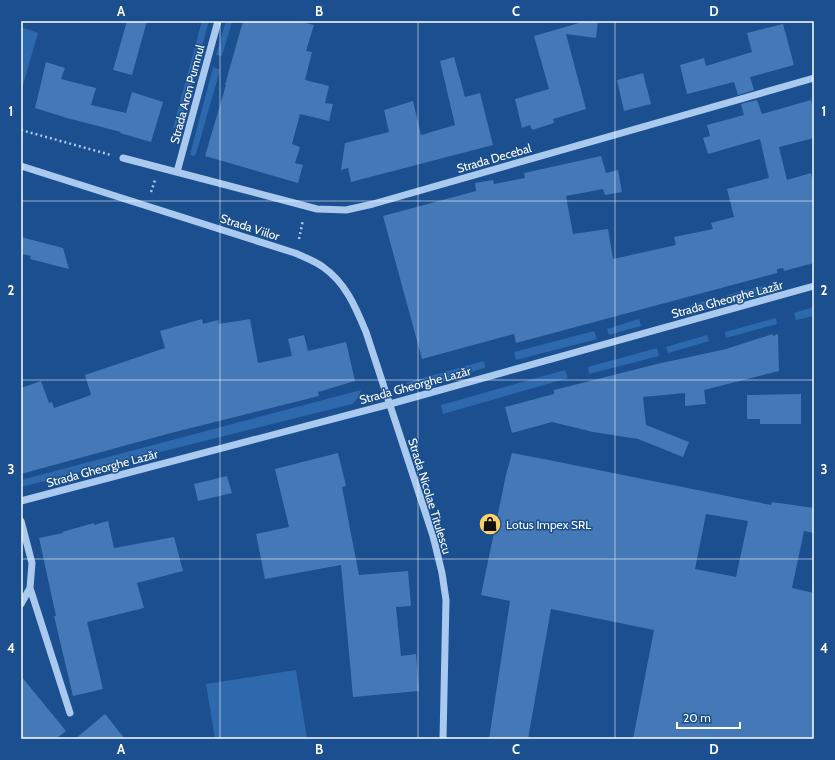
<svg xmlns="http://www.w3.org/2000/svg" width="835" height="760" font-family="Cabin,sans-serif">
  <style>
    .green { fill: #2e69ad }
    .building { fill: #4478b7; fill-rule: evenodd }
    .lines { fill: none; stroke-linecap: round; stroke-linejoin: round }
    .path { stroke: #a9c9ee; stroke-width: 2.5; stroke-dasharray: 2 3; stroke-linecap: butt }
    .minor { stroke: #a9c9ee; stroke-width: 7 }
    .grid { fill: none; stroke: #fff; stroke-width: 1; stroke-opacity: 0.55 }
    .labels { text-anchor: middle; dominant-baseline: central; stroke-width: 3; stroke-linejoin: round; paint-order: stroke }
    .street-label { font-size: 12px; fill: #fff; stroke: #1b4f8f }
    .poi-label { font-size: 12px; fill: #fff; stroke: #1b4f8f; text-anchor: start }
    .neatline { fill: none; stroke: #fff; stroke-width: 1.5 }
    .grid-label { font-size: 13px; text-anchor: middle; font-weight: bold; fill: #fff }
  </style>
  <rect width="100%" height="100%" fill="#1b4f8f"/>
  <path class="green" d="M 202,21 L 209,21 L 179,128 L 173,128 Z
    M 226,21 L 232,21 L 222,56 L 216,55 Z
    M 21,27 L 38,33 L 21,92 Z
    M 213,67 L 220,70 L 196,154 L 194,156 L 190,155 Z
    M 764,286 L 767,293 L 730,304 L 727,295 Z
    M 716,298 L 718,307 L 689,314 L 687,306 Z
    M 814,307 L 814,316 L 796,320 L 794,313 Z
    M 776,318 L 777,324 L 726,338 L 725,332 Z
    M 639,319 L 641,326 L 609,335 L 607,329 Z
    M 594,331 L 597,339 L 516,360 L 514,352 Z
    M 707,335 L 709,341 L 668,353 L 666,347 Z
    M 657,348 L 659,356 L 589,374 L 588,367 Z
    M 484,361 L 485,368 L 417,387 L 405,383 Z
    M 565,370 L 568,378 L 443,414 L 441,405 Z
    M 361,390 L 358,398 L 352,404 L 21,487 L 21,480 Z
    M 296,670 L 307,739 L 215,739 L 206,684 Z"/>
  <path class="building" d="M 127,21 L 147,21 L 132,75 L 113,70 Z
    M 243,21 L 298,21 L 314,25 L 306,51 L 312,52 L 305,80 L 329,86 L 325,103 L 333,104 L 329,121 L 300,114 L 292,144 L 300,147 L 295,163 L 303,165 L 298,183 L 205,156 L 226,85 L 225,85 Z
    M 586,21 L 598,21 L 596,38 L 566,34 L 586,109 L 553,119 L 554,123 L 532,130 L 530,125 L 522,128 L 515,99 L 549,89 L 534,36 Z
    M 783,24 L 794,65 L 750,77 L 754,90 L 738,95 L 734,82 L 687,94 L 680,65 L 704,58 L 706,66 L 752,52 L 747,33 Z
    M 454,57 L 465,97 L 480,93 L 493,145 L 351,182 L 348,168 L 341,170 L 345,143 L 389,132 L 384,110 L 413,101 L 421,135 L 455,125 L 440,61 Z
    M 46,62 L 65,68 L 61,79 L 96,88 L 91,105 L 126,113 L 132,92 L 163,102 L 151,142 L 120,133 L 121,132 L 67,118 L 35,108 Z
    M 643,73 L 651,104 L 624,111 L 617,80 Z
    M 757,100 L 762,114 L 811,100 L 814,110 L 814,138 L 779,147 L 787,180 L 811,173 L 814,183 L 814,263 L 784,271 L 783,268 L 777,269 L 777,273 L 516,343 L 514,334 L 422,359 L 383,216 L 476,191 L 475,183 L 493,180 L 494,184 L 525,178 L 524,173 L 601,156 L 606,173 L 618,170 L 622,192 L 605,195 L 603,189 L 566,196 L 573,234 L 608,229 L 613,259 L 676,245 L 674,237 L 713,229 L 711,223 L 734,217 L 727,189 L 769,178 L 760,139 L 708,154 L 703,138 L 710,136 L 707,125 L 744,115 L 741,104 Z
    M 21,237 L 63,248 L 69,269 L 30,259 L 31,256 L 21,254 Z
    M 202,319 L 203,324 L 218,320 L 219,324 L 250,319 L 258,363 L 292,356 L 288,339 L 304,335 L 308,351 L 346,342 L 355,381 L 318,392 L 319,396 L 171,433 L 21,474 L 21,388 L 41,381 L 49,403 L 52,402 L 54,408 L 91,395 L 85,375 L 165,348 L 160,331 Z
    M 773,334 L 773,336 L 778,334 L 779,371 L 704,390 L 706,404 L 685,406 L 685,393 L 643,397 L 646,425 L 689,442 L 683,457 L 638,439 L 593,432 L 552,422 L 512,433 L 505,407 L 554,394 L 554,390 L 657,364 L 726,349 Z
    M 801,394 L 801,424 L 760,424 L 760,419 L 747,419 L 747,395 Z
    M 338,453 L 346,486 L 342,487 L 359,575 L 408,571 L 411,606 L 396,607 L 401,656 L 416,654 L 419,691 L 353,697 L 341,565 L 265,579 L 256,534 L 289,527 L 275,469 Z
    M 512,453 L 549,460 L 771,505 L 772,502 L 814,508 L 814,533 L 804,531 L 792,588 L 814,593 L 814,739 L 633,739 L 654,630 L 551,609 L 528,739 L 489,739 L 510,601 L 481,595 L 506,475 ZM 706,514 L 748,521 L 736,577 L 695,569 Z
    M 227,476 L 232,493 L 198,501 L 194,484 Z
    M 108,521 L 114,548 L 174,537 L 183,571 L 137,583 L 144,608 L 87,622 L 103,689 L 73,696 L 54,616 L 56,616 L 39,538 L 63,533 L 62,532 L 94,523 L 94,525 Z
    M 21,676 L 66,731 L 56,739 L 21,739 Z
    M 105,714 L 125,739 L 75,739 Z"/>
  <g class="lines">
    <path class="path" d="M 21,130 L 111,155
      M 151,192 L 155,180
      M 299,239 L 303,220"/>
    <path class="minor" d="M 123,158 L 317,209 L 346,210 L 373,204 L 814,78
      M 21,166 L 295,253 C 304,257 315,261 323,267 C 346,283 356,308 366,332 L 433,536 L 442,573 L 446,600 L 443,739
      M 177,172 L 218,21
      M 21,501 L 390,404 L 814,286
      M 21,521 L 32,563 L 30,588 L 21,604
      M 30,588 L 70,713"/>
  </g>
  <path class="grid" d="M 220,21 L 220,739M 418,21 L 418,739M 615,21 L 615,739M 21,201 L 814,201M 21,380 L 814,380M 21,559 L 814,559"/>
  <defs>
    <g id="shop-disc" transform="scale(1.15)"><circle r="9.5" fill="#ffd166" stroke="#1b4f8f"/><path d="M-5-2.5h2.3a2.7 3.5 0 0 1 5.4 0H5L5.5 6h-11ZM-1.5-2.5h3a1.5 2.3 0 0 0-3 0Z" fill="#111"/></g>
  </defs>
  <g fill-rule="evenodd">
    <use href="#shop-disc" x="490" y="524"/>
  </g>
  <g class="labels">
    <g class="street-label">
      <text transform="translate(187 94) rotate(-75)">Strada Aron Pumnul</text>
      <text transform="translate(494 158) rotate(-16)">Strada Decebal</text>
      <text transform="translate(250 227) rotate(18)">Strada Viilor</text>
      <text transform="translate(727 299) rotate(-15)">Strada Gheorghe Lazăr</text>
      <text transform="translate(415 385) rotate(-15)">Strada Gheorghe Lazăr</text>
      <text transform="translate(102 468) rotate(-15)">Strada Gheorghe Lazăr</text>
      <text transform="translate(430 496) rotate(73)">Strada Nicolae Titulescu</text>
    </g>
    <g class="poi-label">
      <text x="506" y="524">Lotus Impex SRL</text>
    </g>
  </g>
  <rect width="835" height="760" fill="none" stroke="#1b4f8f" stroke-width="44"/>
  <path d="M677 722v6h63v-6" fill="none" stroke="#ffffff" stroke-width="2"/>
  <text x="683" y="722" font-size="12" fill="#ffffff" stroke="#1b4f8f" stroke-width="3" paint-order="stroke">20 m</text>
  <rect x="22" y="22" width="791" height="716" class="neatline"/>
  <g class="grid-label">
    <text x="121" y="16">A</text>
    <text x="319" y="16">B</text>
    <text x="516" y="16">C</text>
    <text x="714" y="16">D</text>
    <text x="11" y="116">1</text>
    <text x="824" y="116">1</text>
    <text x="11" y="295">2</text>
    <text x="824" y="295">2</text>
    <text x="11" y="474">3</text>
    <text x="824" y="474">3</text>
    <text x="11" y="653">4</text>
    <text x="824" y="653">4</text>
    <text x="121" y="754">A</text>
    <text x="319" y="754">B</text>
    <text x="516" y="754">C</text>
    <text x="714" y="754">D</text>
  </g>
</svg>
